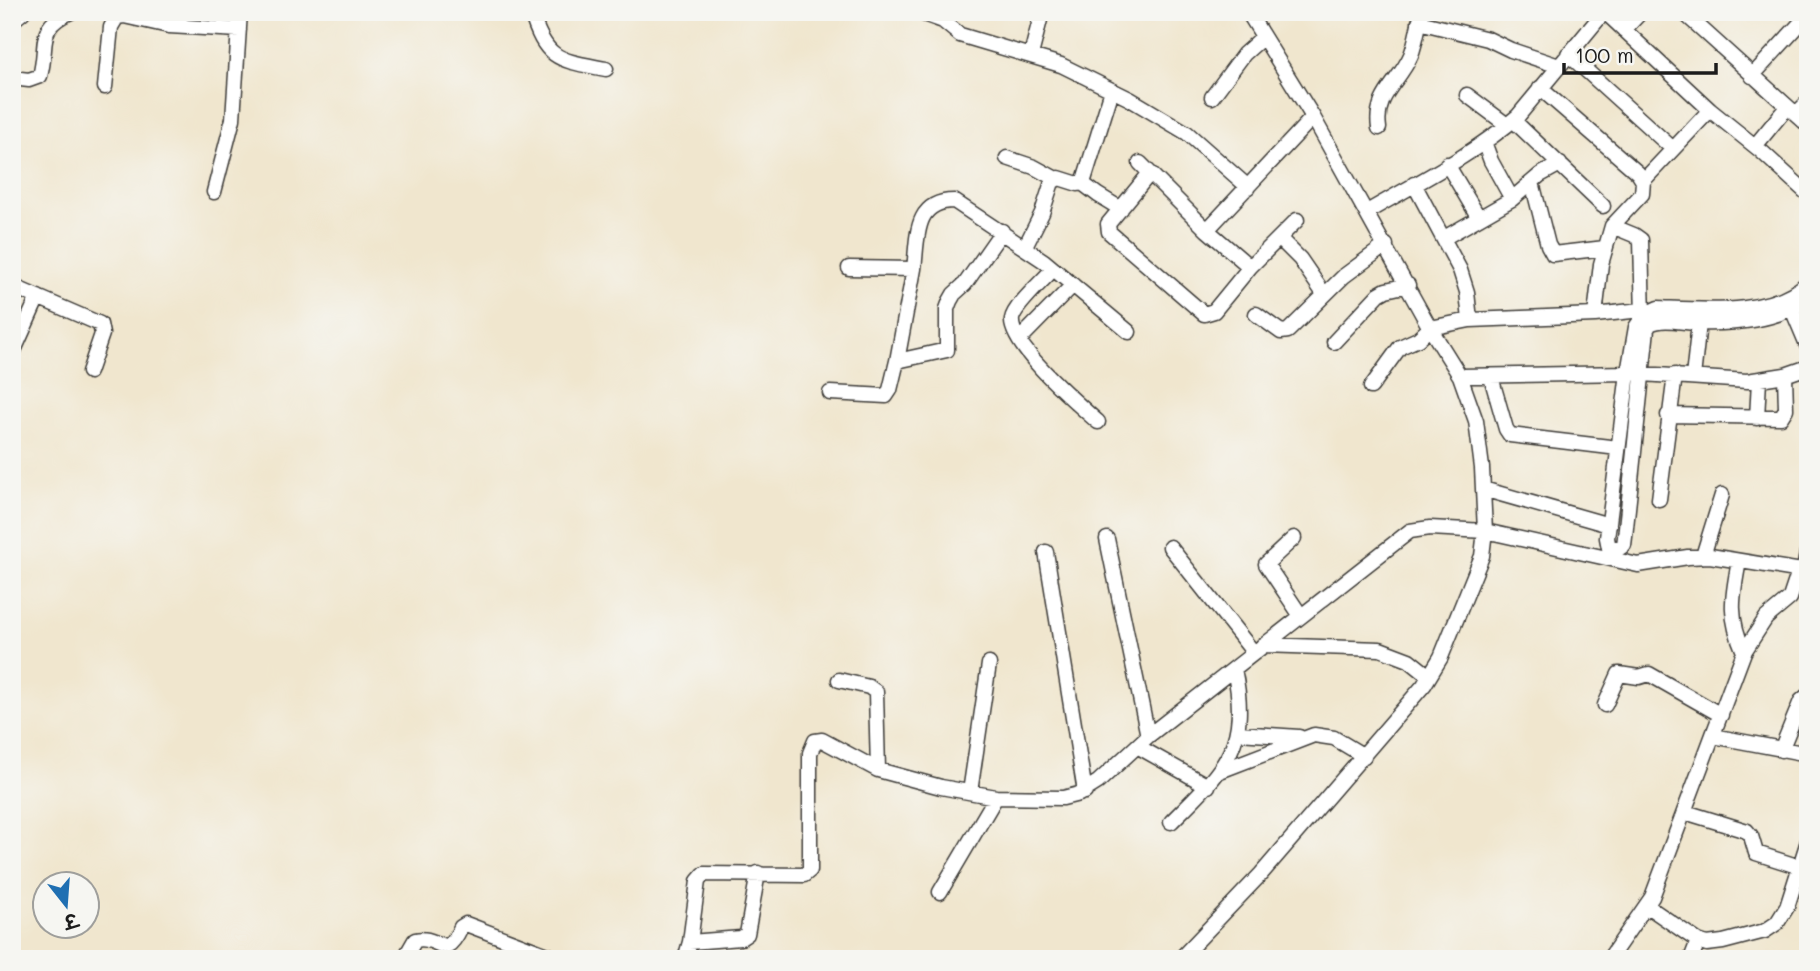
<svg xmlns="http://www.w3.org/2000/svg" width="1820" height="971" font-family="Mali,'Playpen Sans Deva',sans-serif">
  <style>
    .lines { fill: none; stroke-linecap: round; stroke-linejoin: round }
    .minor-casing { stroke: #3c3a37; stroke-width: 17 }
    .minor { stroke: #fff; stroke-width: 14 }
  </style>
  <rect width="100%" height="100%" fill="#f6f6f2"/>
  <filter id="ink" filterUnits="userSpaceOnUse"><feTurbulence type="fractalNoise" baseFrequency=".0143" numOctaves="2"/><feDisplacementMap in="SourceGraphic" scale="14" xChannelSelector="R" yChannelSelector="G"/><feConvolveMatrix kernelMatrix="1 2 1 2 8 2 1 2 1" color-interpolation-filters="sRGB"/></filter>
  <filter id="wash" filterUnits="userSpaceOnUse"><feTurbulence type="fractalNoise" baseFrequency=".00686" numOctaves="4" result="noise"/><feDisplacementMap in="SourceGraphic" scale="28" xChannelSelector="R" yChannelSelector="G"/><feGaussianBlur stdDeviation="1.57" result="paint"/><feColorMatrix in="noise" values="0 0 0 0 0 0 0 0 0 0 0 0 0 0 0 0 0 1.4 0 .05"/><feComposite in="paint" operator="in"/></filter>
  <g filter="url(#wash)">
    <rect width="100%" height="100%" fill="#f0e6ce"/>
  </g>
  <g filter="url(#ink)">
    <g class="lines">
      <g class="minor-casing">
        <path id="minor" d="M 178,12 L 181,26
          M 531,12 C 546,61 559,60 606,69
          M 918,12 L 943,21 L 960,35 L 1061,65 L 1130,99 L 1187,133 L 1248,187
          M 1605,12 L 1710,110 L 1761,151 L 1808,194
          M 1683,12 L 1808,125
          M 12,21 L 23,12
          M 1419,22 L 1488,39 L 1511,50 L 1559,66
          M 1624,30 L 1641,12
          M 1568,54 L 1673,149
          M 1031,55 L 1042,12
          M 1752,76 L 1808,15
          M 12,78 L 29,80 L 40,76 C 49,44 35,27 71,12
          M 105,87 L 111,27 L 117,17 L 124,16 L 169,26 L 239,30
          M 1540,88 L 1638,173 L 1643,181 L 1642,194 L 1612,226 L 1601,264 L 1595,315
          M 1467,95 L 1507,125
          M 1212,97 L 1244,54 L 1263,37
          M 1796,114 L 1808,102
          M 1513,120 L 1603,206
          M 1379,128 C 1374,95 1399,83 1411,55 C 1416,42 1418,26 1422,12
          M 1484,142 L 1491,161 L 1512,199
          M 1755,146 L 1787,107
          M 1007,158 L 1034,167 L 1056,179
          M 1140,163 L 1207,230 L 1250,267
          M 1447,164 L 1479,218
          M 1150,173 L 1108,224 L 1109,232 L 1204,314 L 1214,311 L 1250,267 L 1297,220
          M 1643,181 L 1710,110
          M 1532,182 L 1548,245 L 1553,254 L 1605,248
          M 1082,183 L 1098,195 L 1121,209
          M 1414,184 L 1460,270 L 1467,292 L 1470,320
          M 214,192 L 233,119 L 240,12
          M 1367,212 C 1418,182 1473,155 1518,116 L 1604,12
          M 1612,226 L 1634,235 L 1641,240 L 1643,317
          M 1207,230 L 1313,117
          M 1279,238 L 1300,259 L 1324,294
          M 1444,238 L 1512,199 L 1540,175 L 1560,164
          M 1025,247 L 1042,213 L 1052,182 L 1059,178 L 1078,184 L 1084,180 L 1112,90
          M 849,268 L 914,269 C 918,239 913,201 954,201 L 1044,261 L 1129,332
          M 914,269 L 897,361 L 947,350 L 947,309 L 950,301 L 954,294 L 965,284 L 1002,231
          M 1053,269 C 1044,280 1014,306 1012,319 C 1009,346 1079,405 1098,422
          M 1808,282 C 1772,317 1704,310 1658,308 L 1645,314 L 1636,327 L 1628,373 L 1607,538 L 1609,548 L 1620,548 L 1624,545 L 1625,537 L 1647,329 L 1650,324 C 1664,317 1683,323 1698,323 C 1736,324 1776,321 1808,299
          M 12,286 L 100,324 L 102,334 L 89,372
          M 1792,309 L 1808,347
          M 1256,314 L 1281,332 L 1288,331 L 1344,276 L 1386,245
          M 1020,339 L 1073,285
          M 1334,342 L 1379,294 L 1386,290 L 1408,285
          M 12,355 L 38,297
          M 1460,376 L 1628,373 L 1747,381 L 1785,375 L 1808,367
          M 1491,377 L 1506,429 L 1510,435 L 1618,448
          M 1693,377 L 1699,323
          M 1371,387 L 1400,347 L 1418,339 L 1430,328 L 1470,320 L 1595,315 L 1641,310
          M 830,393 L 886,396 L 890,390 L 897,361
          M 1668,415 L 1781,417 L 1786,409 L 1785,375
          M 1757,418 L 1759,380
          M 1483,489 L 1609,525
          M 1659,499 L 1675,375
          M 1294,538 L 1266,564 L 1301,616
          M 1107,539 L 1148,736
          M 1170,547 L 1254,653
          M 1046,552 L 1085,792
          M 1703,556 L 1722,495
          M 1739,561 C 1732,598 1728,616 1744,652
          M 1804,571 L 1808,547
          M 1263,645 L 1380,649 L 1409,660 L 1429,676
          M 839,680 L 869,687 L 876,692 L 878,770
          M 1605,705 L 1619,674 L 1639,677 L 1649,674 L 1721,715
          M 1238,733 L 1299,737
          M 1713,736 L 1808,754
          M 1137,746 L 1208,786
          M 1781,750 L 1801,701 L 1808,695
          M 1220,771 L 1314,735 L 1334,738 L 1364,756
          M 970,792 L 989,664
          M 1685,812 L 1747,831 L 1751,836 L 1756,853 L 1800,867
          M 1171,822 C 1223,770 1251,748 1234,669
          M 940,892 L 996,797
          M 1647,906 L 1698,941 L 1707,944 L 1723,942 L 1765,931 L 1777,923 L 1787,907 L 1808,841
          M 690,942 L 741,938 L 747,934 L 758,873
          M 404,959 L 415,940 C 440,934 444,964 461,927 L 466,924 L 558,959
          M 685,959 L 690,942 L 698,881 L 704,874 L 804,875 L 810,870 L 810,753 L 815,741 L 822,740 L 878,770 L 941,787 L 996,797 L 1063,798 L 1079,794 L 1098,782 L 1148,736 L 1410,531 L 1430,528 L 1485,531 L 1638,565 L 1688,557 L 1710,556 L 1808,572
          M 1180,959 L 1261,874 L 1424,685 L 1441,657 L 1482,556 L 1485,531 L 1482,468 L 1476,421 L 1460,376 L 1430,328 L 1313,117 L 1248,12
          M 1609,959 L 1652,897 L 1744,652 L 1766,618 L 1790,598 L 1799,571
          M 1691,959 L 1698,941"/>
      </g>
      <use href="#minor" class="minor"/>
    </g>
  </g>
  <rect width="1820" height="971" fill="none" stroke="#f6f6f2" stroke-width="42"/>
  <g transform="translate(66 905) rotate(163)"><circle r="33" fill="#f6f6f2" stroke="#9f9f9c" stroke-width="2"/>
  <path d="M0-5L12 26L0 18L-12 26Z" fill="#1f6fb2"/>
  <text y="-10" font-size="19" font-weight="bold" text-anchor="middle" fill="#1c1c1c">उ</text>
  </g>
  <path d="M1564 63v10h152v-10" fill="none" stroke="#1c1c1c" stroke-width="3.5"/>
  <text x="1575" y="63" font-size="21" fill="#1c1c1c" stroke="#f6f6f2" stroke-width="5" paint-order="stroke">100 m</text>
</svg>
